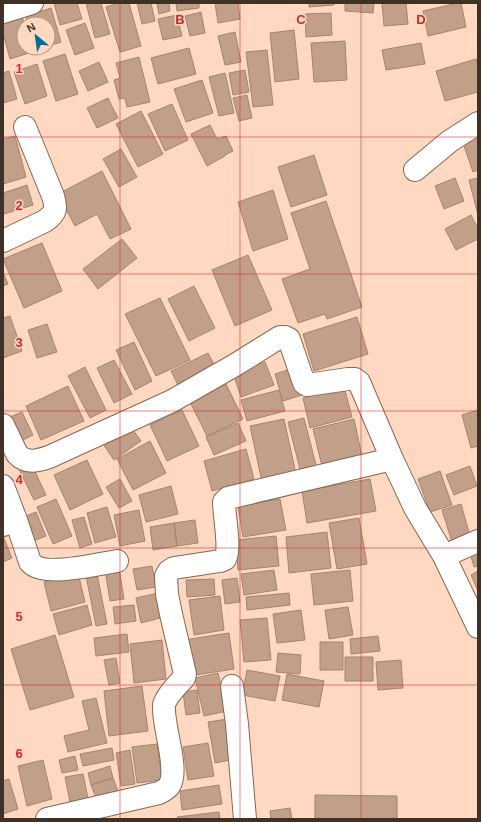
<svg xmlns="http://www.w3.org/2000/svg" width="481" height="822" font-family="Helvetica,sans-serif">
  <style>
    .building { fill: #c29f88; stroke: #a6846d }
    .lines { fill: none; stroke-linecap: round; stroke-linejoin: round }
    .minor-casing { stroke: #876751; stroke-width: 24 }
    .minor { stroke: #fff; stroke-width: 22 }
    .grid { fill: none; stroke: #d62828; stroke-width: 1; stroke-opacity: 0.55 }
    .grid-label { font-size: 13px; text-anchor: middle; font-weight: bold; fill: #d62828; stroke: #fed8c0; stroke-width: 3; stroke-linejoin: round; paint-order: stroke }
  </style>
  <rect width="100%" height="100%" fill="#fed8c0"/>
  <path class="building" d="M 54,3 L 77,3 L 82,19 L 60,25 Z
    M 86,3 L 101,3 L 110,34 L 95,38 Z
    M 119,3 L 129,3 L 141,46 L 120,52 L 106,7 Z
    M 137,3 L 151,3 L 155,21 L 142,24 Z
    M 157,3 L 169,3 L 170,11 L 159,14 Z
    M 176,3 L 199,3 L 199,8 L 177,11 Z
    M 215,3 L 238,3 L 240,19 L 218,23 Z
    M 309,3 L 334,3 L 334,5 L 309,7 Z
    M 345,3 L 374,3 L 373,13 L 345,11 Z
    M 382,3 L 406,3 L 408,24 L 384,26 Z
    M 458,3 L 461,3 L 466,27 L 428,36 L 423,11 Z
    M 51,8 L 61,42 L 48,46 L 48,24 L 28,24 L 26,16 Z
    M 201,12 L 205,33 L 190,36 L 185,16 Z
    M 331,13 L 332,35 L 306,37 L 305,14 Z
    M 177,15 L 182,36 L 163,40 L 158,19 Z
    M 22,16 L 24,24 L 24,48 L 31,48 L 32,52 L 10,59 L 3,33 L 3,21 Z
    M 85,23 L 94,48 L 75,55 L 66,30 Z
    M 294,30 L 299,79 L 275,82 L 270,33 Z
    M 235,32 L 241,62 L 225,65 L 218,36 Z
    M 345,41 L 347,80 L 314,82 L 311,43 Z
    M 421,43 L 425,64 L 386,70 L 382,50 Z
    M 189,48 L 196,74 L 158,84 L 151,58 Z
    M 267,50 L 273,105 L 253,107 L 246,52 Z
    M 65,54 L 78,94 L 56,101 L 43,61 Z
    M 139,57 L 150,102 L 127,107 L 125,98 L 119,99 L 114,80 L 120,78 L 116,63 Z
    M 476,59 L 478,66 L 478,92 L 445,101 L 436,71 Z
    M 99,62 L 108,82 L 88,91 L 79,71 Z
    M 37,64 L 47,96 L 25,104 L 14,72 Z
    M 245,70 L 249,92 L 233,95 L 229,73 Z
    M 9,71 L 17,99 L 3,103 L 3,73 Z
    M 225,73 L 234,113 L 219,116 L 209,77 Z
    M 202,80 L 213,113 L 186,122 L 174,89 Z
    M 247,95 L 252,118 L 239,121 L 233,98 Z
    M 108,98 L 118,118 L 97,128 L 87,108 Z
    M 172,104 L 188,140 L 165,151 L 148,114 Z
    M 141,111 L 163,154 L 138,167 L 116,124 Z
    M 210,125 L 217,139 L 226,136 L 233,151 L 225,155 L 225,156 L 207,166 L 191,134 Z
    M 15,136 L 26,177 L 3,184 L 3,139 Z
    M 478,137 L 478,170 L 473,172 L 463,143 Z
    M 121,149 L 137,177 L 119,187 L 103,159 Z
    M 314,155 L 327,195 L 291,207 L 278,167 Z
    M 102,171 L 131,229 L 110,239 L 97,214 L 75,226 L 58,194 Z
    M 455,178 L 464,201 L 444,209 L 435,186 Z
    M 478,178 L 478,215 L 469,180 Z
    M 27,185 L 33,205 L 4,214 L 3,210 L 3,193 Z
    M 273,190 L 288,239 L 253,251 L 238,202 Z
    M 326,201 L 362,307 L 327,319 L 325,314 L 298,323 L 282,279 L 310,269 L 291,213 Z
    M 471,215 L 478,229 L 478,239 L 456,250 L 445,229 Z
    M 122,239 L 137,258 L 98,289 L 83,269 Z
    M 42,243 L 62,291 L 24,308 L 3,259 Z
    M 248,255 L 272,310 L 235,326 L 212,270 Z
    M 3,272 L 8,284 L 3,286 Z
    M 194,286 L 215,328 L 189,341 L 168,299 Z
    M 160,298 L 190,360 L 156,376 L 125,314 Z
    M 10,316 L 22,351 L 3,358 L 3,318 Z
    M 357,317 L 368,354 L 314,371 L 303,334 Z
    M 47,324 L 57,352 L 37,358 L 28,330 Z
    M 134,342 L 152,381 L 135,390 L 116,350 Z
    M 208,353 L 217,370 L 180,389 L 171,371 Z
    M 114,360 L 132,394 L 114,403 L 97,368 Z
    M 265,362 L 274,385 L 241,397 L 233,373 Z
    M 85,367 L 106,410 L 90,418 L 68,376 Z
    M 293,368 L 302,395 L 283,401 L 275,374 Z
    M 226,384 L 243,419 L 207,436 L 190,402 Z
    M 68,386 L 84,421 L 41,440 L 26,406 Z
    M 344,387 L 352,417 L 310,428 L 303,398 Z
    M 279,390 L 285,411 L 247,421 L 241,400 Z
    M 182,410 L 199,446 L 167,461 L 150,425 Z
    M 478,410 L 478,446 L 471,448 L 462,415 Z
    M 22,412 L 33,435 L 21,441 L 10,417 Z
    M 304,418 L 317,469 L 301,473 L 288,422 Z
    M 284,419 L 296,474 L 262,482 L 250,426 Z
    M 354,419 L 363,461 L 323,470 L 313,429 Z
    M 238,423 L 246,441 L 214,455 L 206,437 Z
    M 130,426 L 141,441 L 114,460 L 103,444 Z
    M 150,441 L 166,473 L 133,490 L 117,459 Z
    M 246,449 L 254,479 L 212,491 L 204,461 Z
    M 87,460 L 103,494 L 70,510 L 54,475 Z
    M 31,463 L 46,495 L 34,500 L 19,469 Z
    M 470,466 L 477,486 L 454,495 L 446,475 Z
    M 440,471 L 452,505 L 430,512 L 418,479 Z
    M 120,479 L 132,501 L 119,508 L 106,487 Z
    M 370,479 L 376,511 L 307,523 L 302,491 Z
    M 171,486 L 178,514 L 146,522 L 139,495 Z
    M 56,499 L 72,536 L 53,544 L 37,507 Z
    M 280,499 L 286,530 L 243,537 L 238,506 Z
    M 461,504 L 470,536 L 452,542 L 442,510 Z
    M 107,507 L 116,537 L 95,543 L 87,513 Z
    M 139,510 L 145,541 L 120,546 L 114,515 Z
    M 36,512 L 46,536 L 31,542 L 21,518 Z
    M 84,517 L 92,544 L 80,548 L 72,520 Z
    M 359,518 L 367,564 L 337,569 L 329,523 Z
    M 195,520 L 198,543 L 177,546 L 174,523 Z
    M 174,523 L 177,546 L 153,550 L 150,527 Z
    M 327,532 L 331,568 L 289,573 L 286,537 Z
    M 3,536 L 12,558 L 3,562 Z
    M 276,536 L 279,566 L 238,570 L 236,540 Z
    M 478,550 L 478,566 L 474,567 L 470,553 Z
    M 152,566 L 156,587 L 137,590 L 133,569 Z
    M 119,568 L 124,599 L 110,601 L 105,570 Z
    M 274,570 L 277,590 L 244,595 L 241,574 Z
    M 350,570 L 353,601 L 314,605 L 311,574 Z
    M 478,571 L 478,591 L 471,575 Z
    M 78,573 L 85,602 L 51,611 L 44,582 Z
    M 97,574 L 107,624 L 96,626 L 86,576 Z
    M 237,578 L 240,602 L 225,604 L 222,580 Z
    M 214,579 L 215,595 L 187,597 L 186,580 Z
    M 158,593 L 164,617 L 141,623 L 136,598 Z
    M 289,593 L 290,605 L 247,610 L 246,597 Z
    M 220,596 L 224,630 L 194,635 L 189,600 Z
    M 87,605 L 92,625 L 59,635 L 53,614 Z
    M 134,605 L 136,621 L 115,624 L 113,607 Z
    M 348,607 L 353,635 L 329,639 L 325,610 Z
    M 301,610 L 305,640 L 277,643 L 273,614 Z
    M 267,618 L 271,660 L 244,662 L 240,620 Z
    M 229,633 L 234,669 L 189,676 L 184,640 Z
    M 127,634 L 129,652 L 96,656 L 94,638 Z
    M 55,635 L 74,697 L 30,710 L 11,649 Z
    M 378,636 L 380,651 L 351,654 L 350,639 Z
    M 162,640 L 166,679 L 134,683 L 130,644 Z
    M 320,642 L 343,642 L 343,670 L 320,670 Z
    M 278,653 L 301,655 L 300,674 L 276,672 Z
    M 345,657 L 373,657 L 373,681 L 345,681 Z
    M 116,658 L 120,683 L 109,685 L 104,660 Z
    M 401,660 L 403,688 L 378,690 L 376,662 Z
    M 247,670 L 280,676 L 275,701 L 242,695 Z
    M 218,673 L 227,711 L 204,716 L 195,678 Z
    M 287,674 L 324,681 L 319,707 L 282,700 Z
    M 142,686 L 148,731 L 109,736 L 104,691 Z
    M 197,690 L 200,713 L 186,715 L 183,692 Z
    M 96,698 L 107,743 L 68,752 L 64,736 L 89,730 L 82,701 Z
    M 228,719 L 235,759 L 215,763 L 208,722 Z
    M 208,743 L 214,776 L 188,780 L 183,747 Z
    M 157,744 L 162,780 L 137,783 L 132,747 Z
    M 112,748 L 114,760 L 83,766 L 80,754 Z
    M 130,750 L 135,784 L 121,786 L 116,753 Z
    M 75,756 L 78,770 L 62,773 L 59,760 Z
    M 43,760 L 52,799 L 27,806 L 18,766 Z
    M 110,766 L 113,778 L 91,785 L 88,773 Z
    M 83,774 L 89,803 L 71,807 L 65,777 Z
    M 113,778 L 118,791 L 96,798 L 91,785 Z
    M 9,779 L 18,809 L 3,814 L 3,781 Z
    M 219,785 L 222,804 L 182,810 L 180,791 Z
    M 315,795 L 397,796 L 397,819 L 315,819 Z
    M 290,808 L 292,819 L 271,819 L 270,811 Z
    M 219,812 L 220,819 L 177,819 L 177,817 Z"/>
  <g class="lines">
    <g class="minor-casing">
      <path id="minor" d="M 3,12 L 32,3
        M 415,170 L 450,141 L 478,123
        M 3,241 L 45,221 C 56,213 57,209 53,196 L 25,127
        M 3,425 L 17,454 C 26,464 37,461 49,457 L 172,401 L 235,365 L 280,337 L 285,337 L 289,339 L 304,383 L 307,385 L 348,379 L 355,379 L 359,382 L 392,459
        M 3,486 L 16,520
        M 3,525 L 16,520 L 30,562 C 42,578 99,564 117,561
        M 444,556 L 478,541
        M 232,686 L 237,724 L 245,819
        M 47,819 L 159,793 C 163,791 167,789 169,786 C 180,770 162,725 164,705 C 166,697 178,684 184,678 L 185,674 L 171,614 L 167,594 L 166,576 L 169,571 L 174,568 L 220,561 L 225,559 C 231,549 224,516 224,502 L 228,498 L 392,459 L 415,508 L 444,556 L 478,627"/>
    </g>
    <use href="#minor" class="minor"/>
  </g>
  <path class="grid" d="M 120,3 L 120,819M 240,3 L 240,819M 361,3 L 361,819M 3,137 L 478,137M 3,274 L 478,274M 3,411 L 478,411M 3,548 L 478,548M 3,685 L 478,685"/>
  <g class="grid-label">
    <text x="180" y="24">B</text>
    <text x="301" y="24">C</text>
    <text x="421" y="24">D</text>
    <text x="19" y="73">1</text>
    <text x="19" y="210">2</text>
    <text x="19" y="347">3</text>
    <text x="19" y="484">4</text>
    <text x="19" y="621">5</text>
    <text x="19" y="758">6</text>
  </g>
  <rect width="481" height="822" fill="none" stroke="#403127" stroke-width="8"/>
  <g transform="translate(36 36) rotate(331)"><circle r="19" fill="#fed8c0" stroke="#b29583"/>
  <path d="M0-3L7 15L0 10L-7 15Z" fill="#006e9a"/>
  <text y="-6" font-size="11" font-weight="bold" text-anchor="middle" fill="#403127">N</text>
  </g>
</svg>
